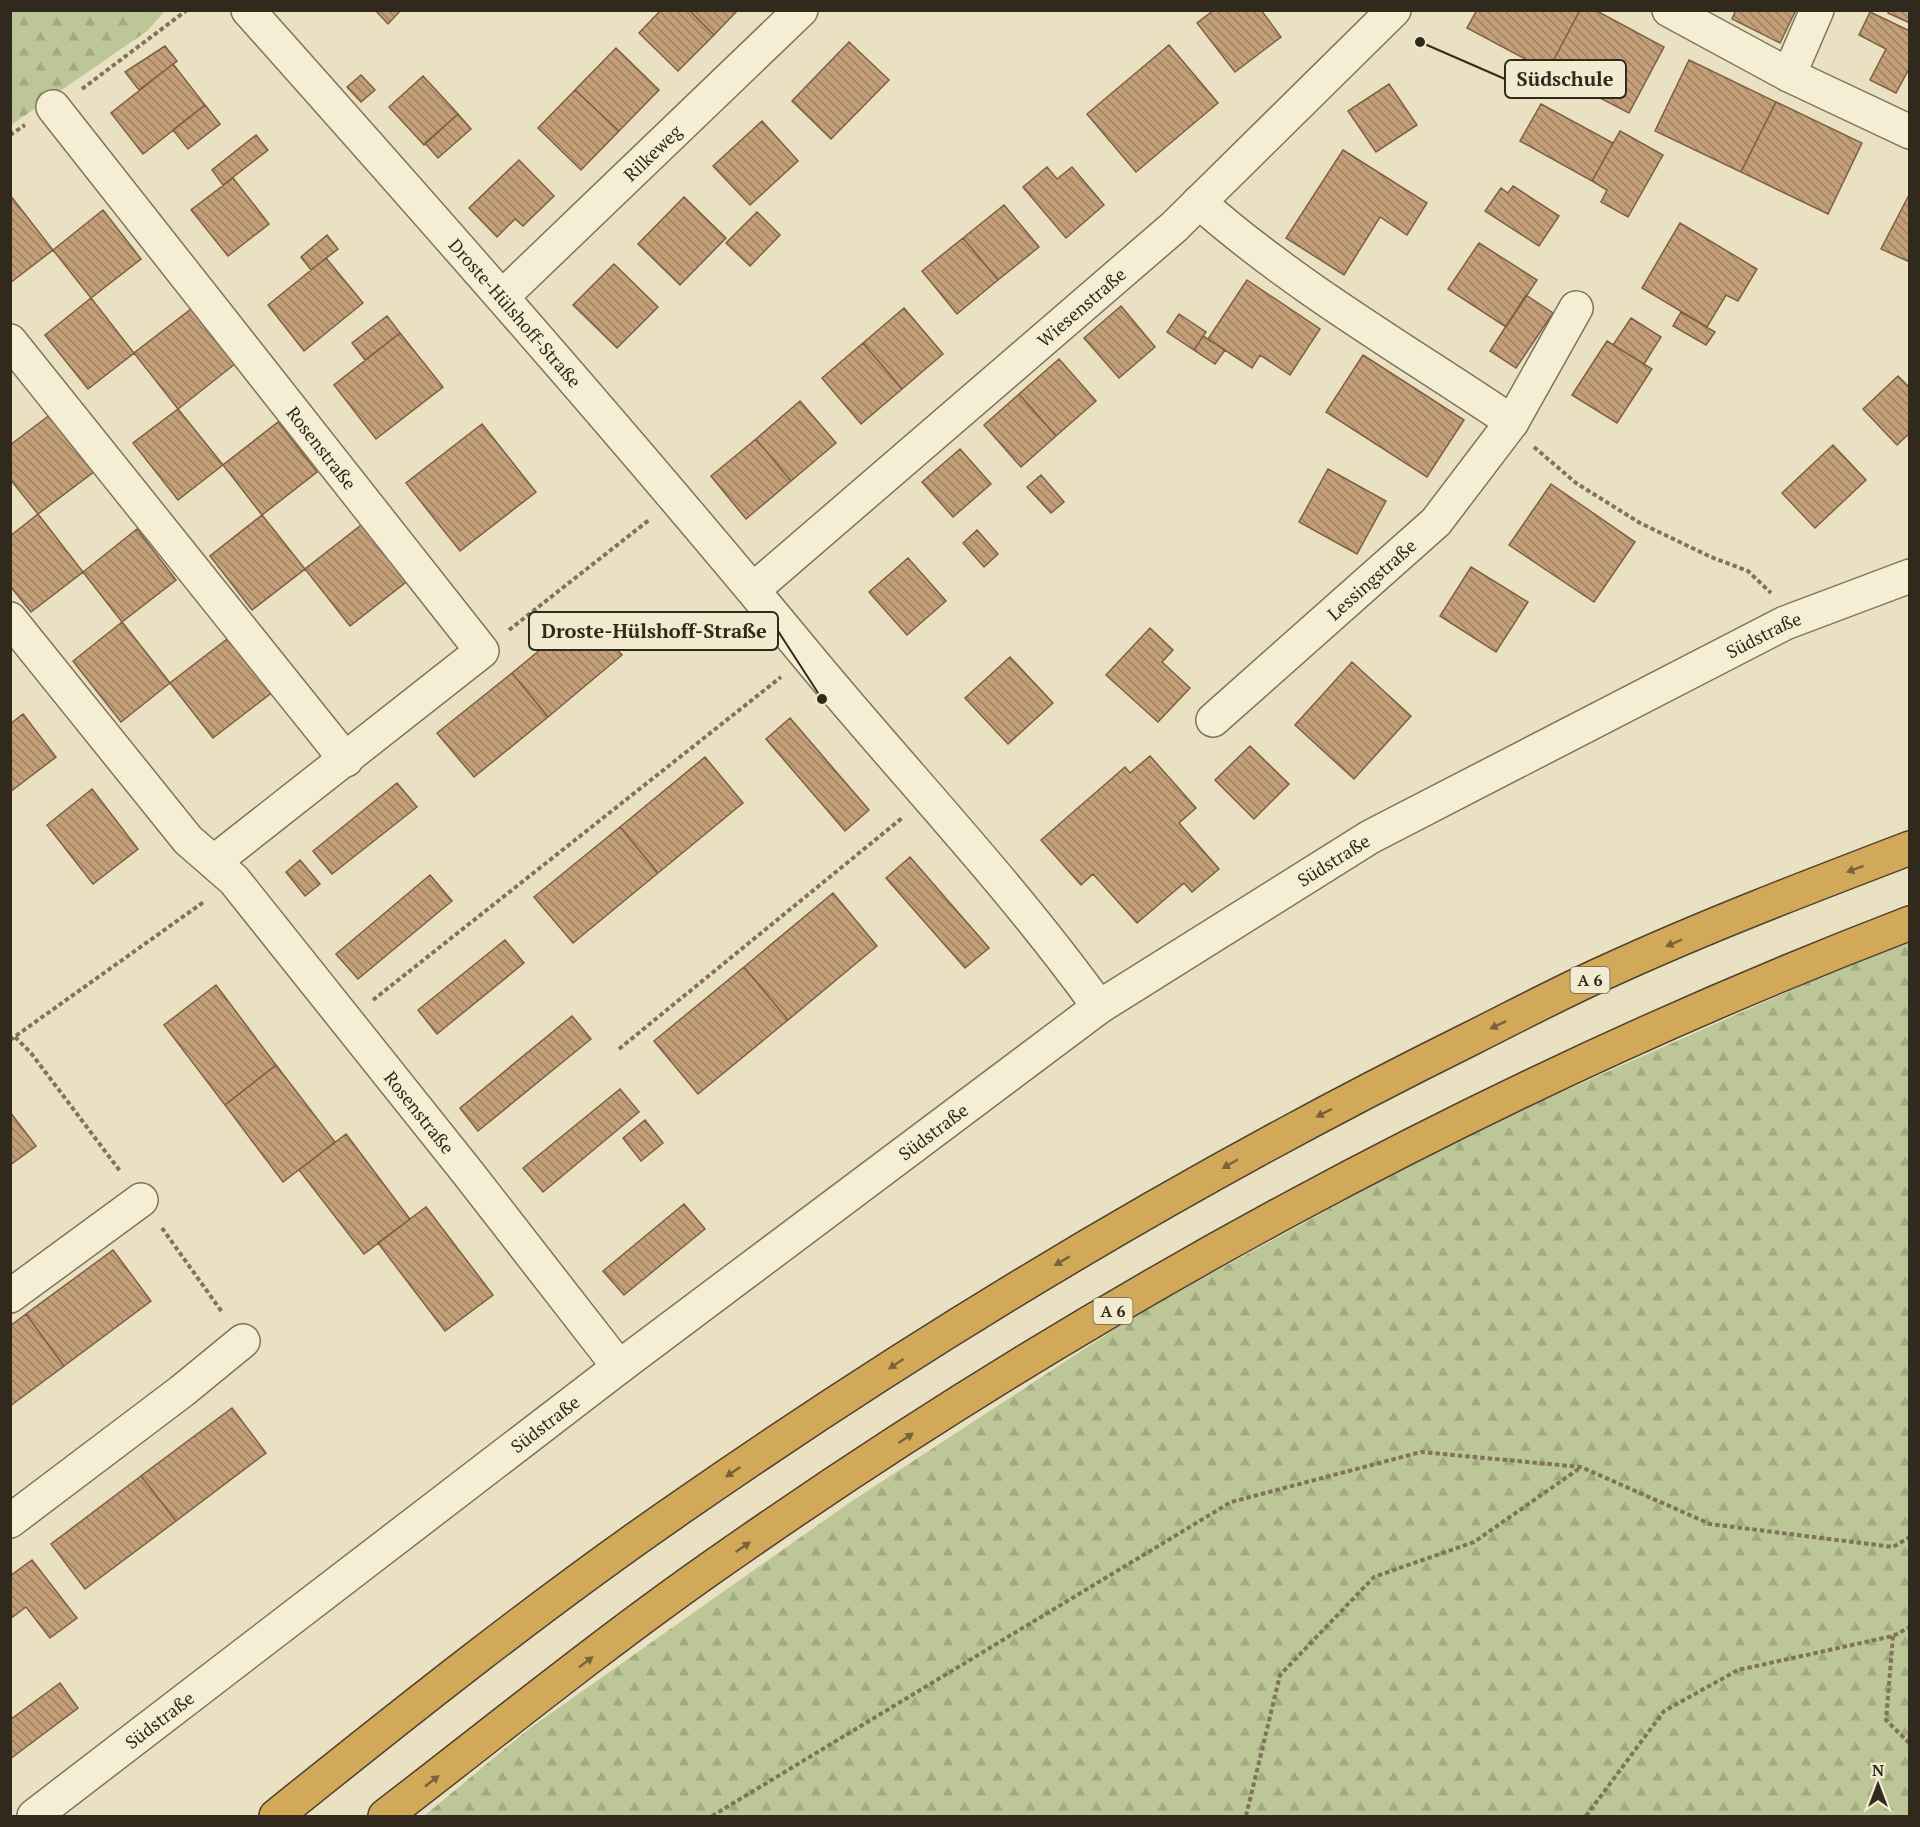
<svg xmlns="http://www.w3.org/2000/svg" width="1920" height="1827" font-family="'PT Serif',serif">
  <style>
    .grass { fill: url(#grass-tufts) }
    .forest { fill: url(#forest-firs) }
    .building { fill: url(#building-back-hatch); stroke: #7e5f43; stroke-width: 1.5 }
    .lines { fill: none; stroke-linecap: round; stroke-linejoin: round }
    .minor-casing { stroke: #81735b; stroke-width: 36 }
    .highway-casing { stroke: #4f412f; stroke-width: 36 }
    .path { stroke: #81735b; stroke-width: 4; stroke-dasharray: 4.5 3; stroke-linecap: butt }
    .minor { stroke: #f5eed4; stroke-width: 33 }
    .highway { stroke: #d2a859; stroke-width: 33 }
    .oneway { fill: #7a6238 }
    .labels { text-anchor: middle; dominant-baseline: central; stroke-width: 5; stroke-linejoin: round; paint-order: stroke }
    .shield { fill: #f2ebd0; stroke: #6c6353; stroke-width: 1.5 }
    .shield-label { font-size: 16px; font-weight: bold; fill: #32291d }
    .street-label { font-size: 18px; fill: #32291d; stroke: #f2ebd0 }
    .leader { fill: none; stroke: #32291d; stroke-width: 2 }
    .callout-dot { fill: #32291d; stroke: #f2ebd0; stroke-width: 2 }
    .callout { fill: #f2ebd0; stroke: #32291d; stroke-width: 2 }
    .callout-label { font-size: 20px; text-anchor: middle; font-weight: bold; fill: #32291d }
  </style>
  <defs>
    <pattern id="grass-tufts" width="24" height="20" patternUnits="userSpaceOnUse" patternTransform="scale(1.5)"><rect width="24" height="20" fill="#bcc697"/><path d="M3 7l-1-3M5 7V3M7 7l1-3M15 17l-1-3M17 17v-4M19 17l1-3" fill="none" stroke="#a2aa82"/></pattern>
    <pattern id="forest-firs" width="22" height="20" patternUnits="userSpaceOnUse" patternTransform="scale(1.5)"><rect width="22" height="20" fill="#bcc697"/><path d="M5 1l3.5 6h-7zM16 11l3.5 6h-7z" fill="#a2aa82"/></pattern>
    <pattern id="building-back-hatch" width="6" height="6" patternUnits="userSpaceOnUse" patternTransform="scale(1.5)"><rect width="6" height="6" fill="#c4a07a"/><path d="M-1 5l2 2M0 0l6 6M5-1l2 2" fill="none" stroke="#a08263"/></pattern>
  </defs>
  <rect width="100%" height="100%" fill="#e9e1c1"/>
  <path class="grass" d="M 135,11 L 165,11 L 147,31 Z"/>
  <path class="forest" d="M 11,11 L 135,11 L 147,31 L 11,125 Z
    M 1909,938 L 1909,1816 L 424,1816 L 530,1728 L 852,1501 L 1141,1312 L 1465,1135 Z"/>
  <path class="building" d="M 375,10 L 401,10 L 388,24 Z
    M 661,10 L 689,10 L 714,35 L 678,71 L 639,33 Z
    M 689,10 L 738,10 L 714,35 Z
    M 1214,10 L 1261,10 L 1281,37 L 1235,72 L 1197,23 Z
    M 1477,10 L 1580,10 L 1548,71 L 1467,28 Z
    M 1580,10 L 1595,10 L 1664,47 L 1629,113 L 1548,71 Z
    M 1736,10 L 1796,10 L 1780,43 L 1732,19 Z
    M 1889,10 L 1910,10 L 1910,23 L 1888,13 Z
    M 1870,12 L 1910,31 L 1910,67 L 1896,93 L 1870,80 L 1886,49 L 1859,35 Z
    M 849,42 L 889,80 L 831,139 L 792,101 Z
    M 1169,45 L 1218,103 L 1136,172 L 1087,114 Z
    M 165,46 L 177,61 L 139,90 L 125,72 Z
    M 616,48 L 659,90 L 619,131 L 575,90 Z
    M 1689,60 L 1776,102 L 1741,172 L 1655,131 Z
    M 173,64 L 205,105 L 143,154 L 111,113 Z
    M 361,75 L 375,90 L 361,102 L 347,87 Z
    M 423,76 L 458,114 L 424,145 L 389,107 Z
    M 1389,84 L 1417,125 L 1376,152 L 1348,111 Z
    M 575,90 L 619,131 L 581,170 L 538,128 Z
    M 1776,102 L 1862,143 L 1828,214 L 1741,172 Z
    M 1541,104 L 1613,143 L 1592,181 L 1520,141 Z
    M 205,105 L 220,124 L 188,149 L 173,130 Z
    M 458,114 L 471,129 L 438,158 L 425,143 Z
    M 762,121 L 798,161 L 750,205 L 713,166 Z
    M 1620,131 L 1663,155 L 1628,217 L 1601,202 L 1607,190 L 1592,181 Z
    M 256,135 L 268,150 L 223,185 L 212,170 Z
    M 1343,150 L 1427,203 L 1407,235 L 1380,217 L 1344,275 L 1286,238 Z
    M 519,160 L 554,196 L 523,226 L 515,219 L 497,237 L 469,208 Z
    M 1047,167 L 1057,179 L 1072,167 L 1104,205 L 1066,238 L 1023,187 Z
    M 233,178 L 269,224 L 228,256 L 191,210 Z
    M 1513,186 L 1559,216 L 1539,246 L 1485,211 L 1501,188 L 1508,193 Z
    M 1910,193 L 1910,262 L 1881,249 Z
    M 10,195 L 53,250 L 10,283 Z
    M 684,197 L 726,238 L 680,285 L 638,244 Z
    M 1004,205 L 1039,247 L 998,280 L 963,238 Z
    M 103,210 L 141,259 L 91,298 L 53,250 Z
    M 757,212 L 780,235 L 750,266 L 726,243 Z
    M 1680,223 L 1757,269 L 1738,301 L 1726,295 L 1707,327 L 1642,288 Z
    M 327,235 L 338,249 L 311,270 L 301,257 Z
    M 963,238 L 998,280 L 957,314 L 922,271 Z
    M 1479,243 L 1537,280 L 1506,327 L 1448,289 Z
    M 326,258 L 363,303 L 304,351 L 268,305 Z
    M 614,264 L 658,307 L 617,348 L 573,305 Z
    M 1247,280 L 1320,329 L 1290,375 L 1260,355 L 1252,368 L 1208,339 Z
    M 1526,295 L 1553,313 L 1516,368 L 1490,351 Z
    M 91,298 L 134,353 L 88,389 L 45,335 Z
    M 1121,306 L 1155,347 L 1119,378 L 1084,338 Z
    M 904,308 L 943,354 L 902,389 L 863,343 Z
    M 191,309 L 235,364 L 178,409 L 134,353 Z
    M 1681,312 L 1715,332 L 1706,345 L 1673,326 Z
    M 1179,314 L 1206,332 L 1194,350 L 1167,332 Z
    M 387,316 L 400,333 L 365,360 L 352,343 Z
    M 1631,318 L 1661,337 L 1644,364 L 1613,345 Z
    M 400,333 L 443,387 L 376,439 L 334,385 Z
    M 1203,336 L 1225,350 L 1215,364 L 1194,350 Z
    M 1607,341 L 1652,369 L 1617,423 L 1572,395 Z
    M 863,343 L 902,389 L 861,424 L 822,378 Z
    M 1363,355 L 1464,420 L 1427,477 L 1326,412 Z
    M 1059,359 L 1096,401 L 1056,436 L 1019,394 Z
    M 1898,376 L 1910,388 L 1910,433 L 1897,445 L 1863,409 Z
    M 1019,394 L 1056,436 L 1021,467 L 984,425 Z
    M 800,401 L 836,443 L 791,481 L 756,439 Z
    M 178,409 L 223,465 L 178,500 L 133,443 Z
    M 51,414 L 95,471 L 38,514 L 10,479 L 10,445 Z
    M 278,422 L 317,472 L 262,515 L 223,465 Z
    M 482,424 L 536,492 L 460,551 L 406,483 Z
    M 756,439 L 791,481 L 746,519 L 711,476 Z
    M 1833,445 L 1866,480 L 1815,528 L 1782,493 Z
    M 960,449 L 991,484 L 953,517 L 922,482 Z
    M 1328,469 L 1386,501 L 1357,554 L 1299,522 Z
    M 1041,475 L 1064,502 L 1051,513 L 1027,487 Z
    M 1551,484 L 1635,542 L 1594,602 L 1509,545 Z
    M 38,514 L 83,572 L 31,612 L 10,586 L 10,536 Z
    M 262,515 L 305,569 L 252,610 L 210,556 Z
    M 365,522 L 410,579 L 350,626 L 305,569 Z
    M 137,529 L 176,580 L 122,622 L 83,572 Z
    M 977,530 L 998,554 L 984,567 L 963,543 Z
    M 908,558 L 946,601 L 907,635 L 869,592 Z
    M 1471,567 L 1528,602 L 1496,652 L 1440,616 Z
    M 586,612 L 622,655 L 548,717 L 512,673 Z
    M 122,622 L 170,683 L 121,722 L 73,661 Z
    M 1150,628 L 1173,650 L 1162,662 L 1190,688 L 1158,722 L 1106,675 Z
    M 231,636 L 274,691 L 213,738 L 170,683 Z
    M 1010,657 L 1053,703 L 1008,744 L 965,698 Z
    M 1352,662 L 1411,716 L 1354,779 L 1295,725 Z
    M 512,673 L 548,717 L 474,777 L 437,733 Z
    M 23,714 L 56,757 L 10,792 L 10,724 Z
    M 790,718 L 869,810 L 845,831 L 766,739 Z
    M 1250,746 L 1289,784 L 1254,819 L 1215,780 Z
    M 1150,756 L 1196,808 L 1179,823 L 1219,869 L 1192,892 L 1184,883 L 1137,923 L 1093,874 L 1081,885 L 1041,840 L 1125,767 L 1130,773 Z
    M 705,757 L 743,803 L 658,873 L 620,827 Z
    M 397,783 L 417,807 L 332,874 L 313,851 Z
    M 92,789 L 138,849 L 93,884 L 47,825 Z
    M 620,827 L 658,873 L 573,943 L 534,897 Z
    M 910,857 L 989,948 L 965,968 L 886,878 Z
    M 300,860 L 320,884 L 305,896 L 286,872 Z
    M 430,875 L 452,901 L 358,979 L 336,954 Z
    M 833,893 L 877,946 L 788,1020 L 744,967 Z
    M 505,940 L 524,963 L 437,1034 L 418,1010 Z
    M 744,967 L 788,1020 L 698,1094 L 654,1041 Z
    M 216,985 L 276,1065 L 225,1105 L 164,1025 Z
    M 572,1016 L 591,1039 L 478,1131 L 460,1108 Z
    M 276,1065 L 335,1142 L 283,1182 L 225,1105 Z
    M 620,1089 L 639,1112 L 543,1192 L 523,1168 Z
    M 10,1112 L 36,1146 L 10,1165 Z
    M 645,1120 L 663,1143 L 641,1161 L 623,1138 Z
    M 346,1134 L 410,1219 L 364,1254 L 299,1170 Z
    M 684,1204 L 705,1229 L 624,1295 L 603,1271 Z
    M 426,1207 L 493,1295 L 445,1331 L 378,1243 Z
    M 113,1250 L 151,1301 L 64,1366 L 26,1314 Z
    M 26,1314 L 64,1366 L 10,1406 L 10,1326 Z
    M 232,1408 L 266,1453 L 176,1521 L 141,1476 Z
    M 141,1476 L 176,1521 L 85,1589 L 51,1544 Z
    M 32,1560 L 77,1618 L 50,1638 L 26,1607 L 10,1619 L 10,1576 Z
    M 60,1683 L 78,1708 L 10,1759 L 10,1720 Z"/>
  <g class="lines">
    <g class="minor-casing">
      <g id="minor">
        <path id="s1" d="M 248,10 C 437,222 624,434 804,652 C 902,771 1009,882 1099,1007"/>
        <path d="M 1669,10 L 1789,75 L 1817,10"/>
        <path d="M 1789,75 L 1910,132"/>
        <path id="s2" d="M 53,107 L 482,651 L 215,861"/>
        <path d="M 1199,202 C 1294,286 1407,351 1512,422 L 1576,308"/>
        <path id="s3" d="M 503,296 L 801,10"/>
        <path d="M 10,341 L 346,760"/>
        <path id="s4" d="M 754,589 L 1174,227 L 1394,10"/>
        <path id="s5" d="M 10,619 L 188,840 L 234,880 L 468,1173 L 619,1367"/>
        <path id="s6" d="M 1213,720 L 1436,522 L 1512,422"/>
        <path d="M 10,1296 L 141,1200"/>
        <path d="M 10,1521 L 182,1391 L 243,1341"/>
        <path id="s7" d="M 34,1816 L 619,1367 L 1099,1007 L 1370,837 L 1785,623 L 1910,576"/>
      </g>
    </g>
    <g class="highway-casing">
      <path id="highway" d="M 276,1816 C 408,1710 541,1604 680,1508 C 932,1333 1195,1175 1470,1039 C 1516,1016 1561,992 1608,971 C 1706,926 1808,887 1910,848
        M 385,1816 C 493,1733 600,1646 711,1568 C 1082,1307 1486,1086 1910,923"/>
    </g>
    <path class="path" d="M 82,89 L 187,10
      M 10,135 L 25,125
      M 1534,447 L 1576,483 L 1640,523 L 1711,557 L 1748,571 L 1771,593
      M 509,630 L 649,520
      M 373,1000 L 781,677
      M 15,1037 L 31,1053 L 120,1171
      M 10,1040 L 205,901
      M 619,1049 L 902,818
      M 162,1228 L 222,1312
      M 1893,1636 L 1886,1720 L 1910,1744
      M 712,1816 L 1231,1502 L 1421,1452 L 1581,1467 L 1710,1524 L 1893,1547 L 1910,1537
      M 1246,1816 L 1280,1675 L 1374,1577 L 1474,1542 L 1580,1468
      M 1586,1816 L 1664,1711 L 1738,1670 L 1893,1636 L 1910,1627"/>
    <use href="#minor" class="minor"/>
    <use href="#highway" class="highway"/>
  </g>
  <defs><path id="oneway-solid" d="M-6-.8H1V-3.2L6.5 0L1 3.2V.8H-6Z" transform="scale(1.5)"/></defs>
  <g class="oneway">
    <use href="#oneway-solid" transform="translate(1855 869) rotate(159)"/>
    <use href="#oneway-solid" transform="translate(1674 943) rotate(157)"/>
    <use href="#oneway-solid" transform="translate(1498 1025) rotate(154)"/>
    <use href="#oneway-solid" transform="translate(1324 1113) rotate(153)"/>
    <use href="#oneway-solid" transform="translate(1230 1164) rotate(150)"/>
    <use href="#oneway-solid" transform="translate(1062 1261) rotate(149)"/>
    <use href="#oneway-solid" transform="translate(896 1364) rotate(146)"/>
    <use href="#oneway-solid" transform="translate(906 1438) rotate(-34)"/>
    <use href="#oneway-solid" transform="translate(733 1472) rotate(146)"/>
    <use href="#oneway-solid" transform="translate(743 1547) rotate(-34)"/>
    <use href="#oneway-solid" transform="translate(586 1662) rotate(-37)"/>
    <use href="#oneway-solid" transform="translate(432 1781) rotate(-38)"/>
  </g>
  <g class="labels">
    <g class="shield">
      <rect x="1570.5" y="967" width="39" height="26" rx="4.5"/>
      <rect x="1093.5" y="1298" width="39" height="26" rx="4.5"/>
    </g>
    <g class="shield-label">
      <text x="1590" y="980">A 6</text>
      <text x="1113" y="1311">A 6</text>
    </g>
    <g class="street-label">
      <text stroke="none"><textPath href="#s3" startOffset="207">Rilkeweg</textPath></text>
      <text stroke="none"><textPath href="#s4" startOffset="432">Wiesenstraße</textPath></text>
      <text stroke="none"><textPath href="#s1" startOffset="404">Droste-Hülshoff-Straße</textPath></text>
      <text stroke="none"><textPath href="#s2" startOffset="434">Rosenstraße</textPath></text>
      <text stroke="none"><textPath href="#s6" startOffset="212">Lessingstraße</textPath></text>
      <text stroke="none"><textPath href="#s7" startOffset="2100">Südstraße</textPath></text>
      <text stroke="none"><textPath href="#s7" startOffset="1614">Südstraße</textPath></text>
      <text stroke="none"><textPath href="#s5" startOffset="642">Rosenstraße</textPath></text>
      <text stroke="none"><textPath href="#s7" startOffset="1130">Südstraße</textPath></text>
      <text stroke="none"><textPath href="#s7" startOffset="644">Südstraße</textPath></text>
      <text stroke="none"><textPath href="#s7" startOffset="158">Südstraße</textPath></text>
    </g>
  </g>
  <path class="leader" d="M1420 42L1505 79M822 699L778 631"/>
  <g class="callout-dot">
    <circle cx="1420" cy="42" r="6"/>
    <circle cx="822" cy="699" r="6"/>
  </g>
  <g class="callout">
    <rect x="1505" y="60" width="121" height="38" rx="6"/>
    <rect x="529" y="612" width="249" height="38" rx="6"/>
  </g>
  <g class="callout-label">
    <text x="1565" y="86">Südschule</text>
    <text x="654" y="638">Droste-Hülshoff-Straße</text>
  </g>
  <rect width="1920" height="1827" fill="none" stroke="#32291d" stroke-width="24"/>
  <g transform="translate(1878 1785)" stroke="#f2ebd0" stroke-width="4.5" paint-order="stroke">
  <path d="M0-4.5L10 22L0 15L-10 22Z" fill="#32291d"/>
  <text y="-9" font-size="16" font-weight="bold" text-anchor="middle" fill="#32291d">N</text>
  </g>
</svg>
